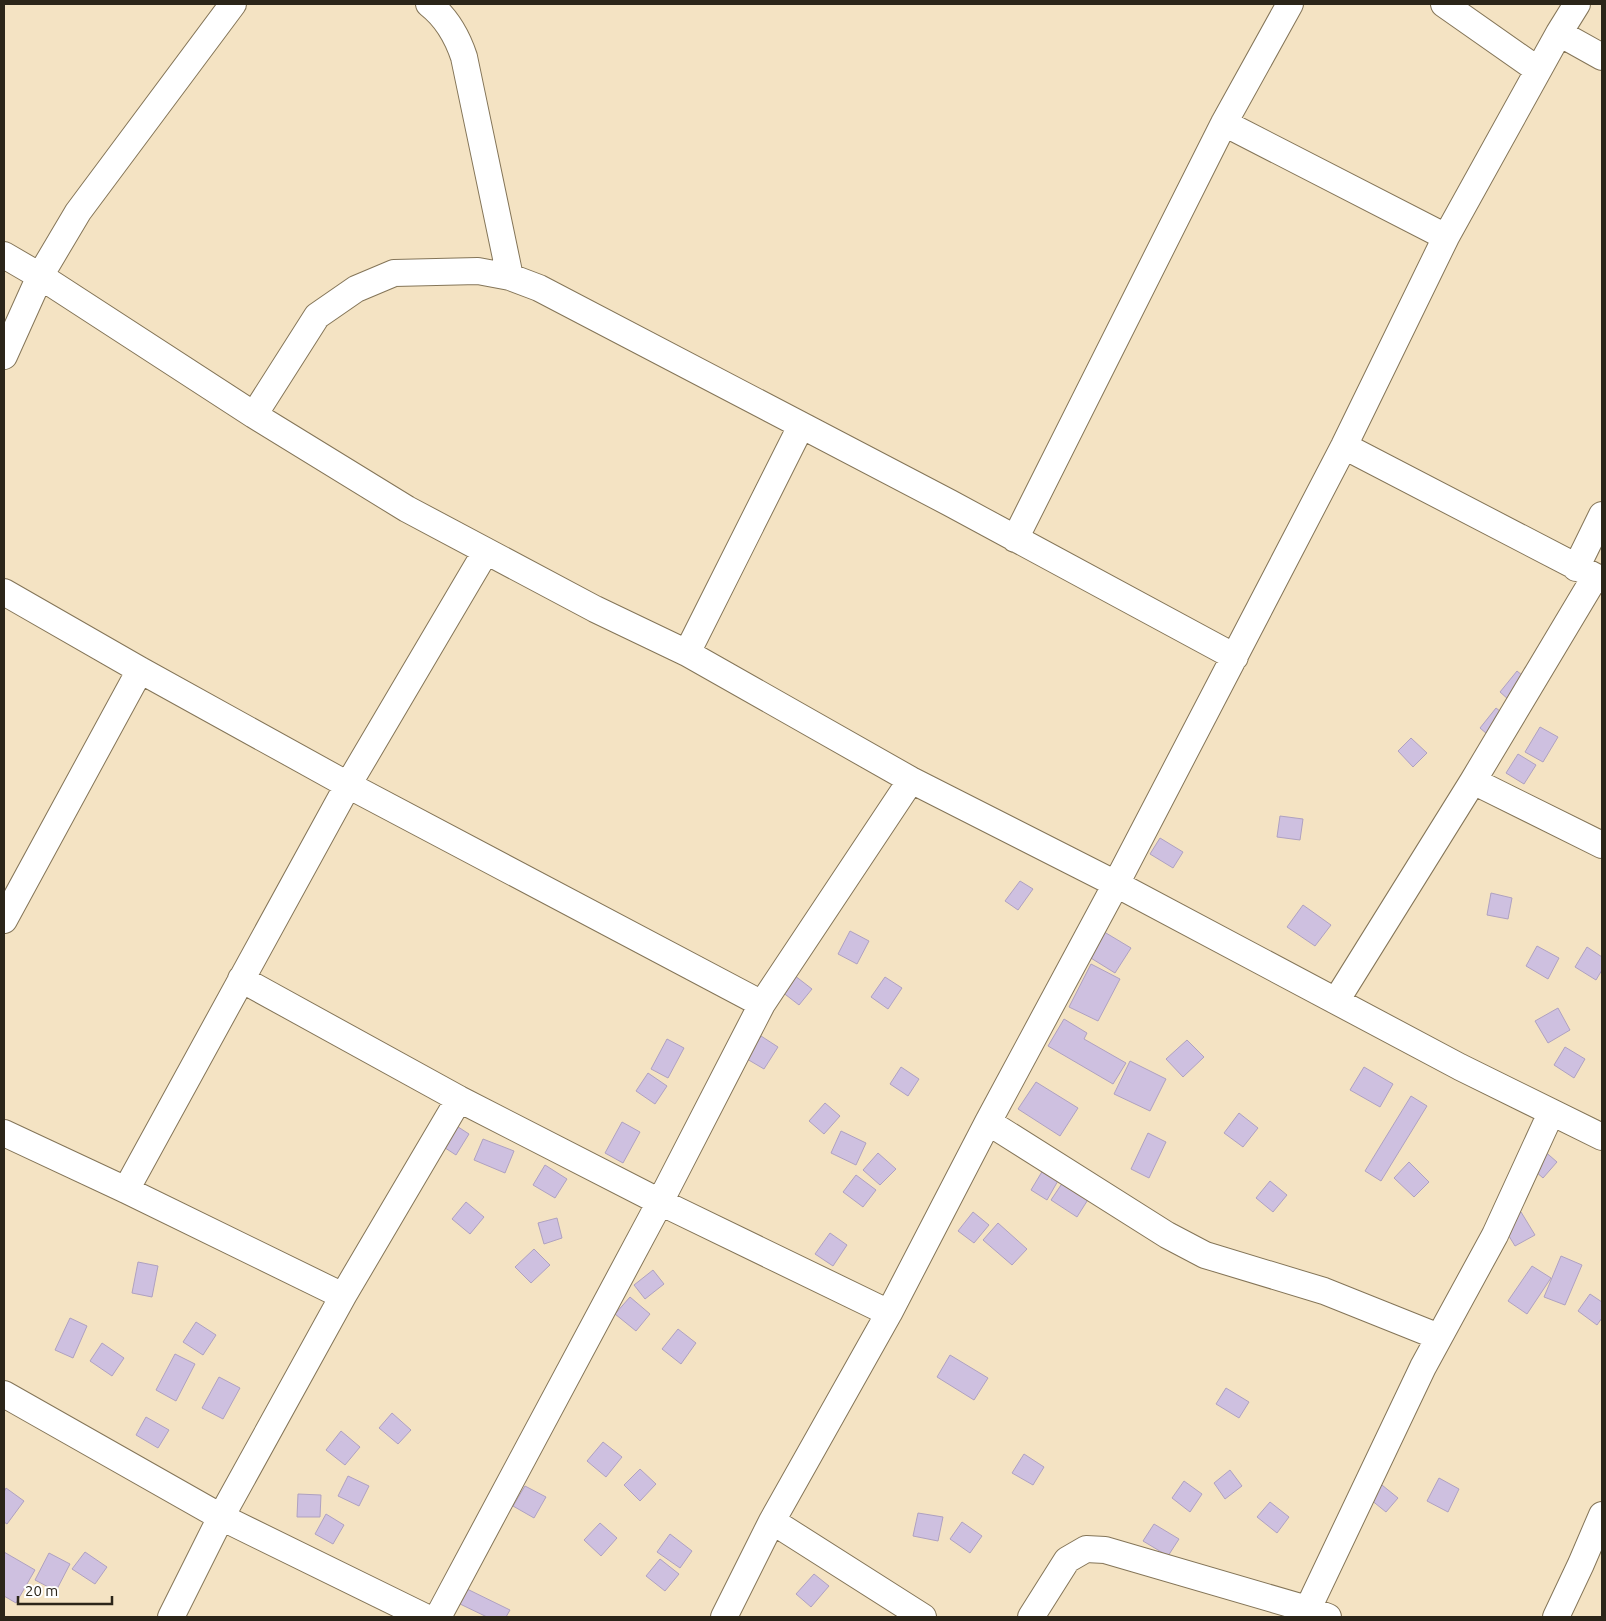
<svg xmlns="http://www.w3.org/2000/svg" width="1606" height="1621" font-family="Ubuntu,sans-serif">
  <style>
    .building { fill: #cec0e0; stroke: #afa1c0 }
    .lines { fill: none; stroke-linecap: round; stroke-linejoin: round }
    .street-casing { stroke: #847558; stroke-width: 28 }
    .street { stroke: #fff; stroke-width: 26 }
  </style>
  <rect width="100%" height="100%" fill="#f4e3c3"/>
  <path class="building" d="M 1517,671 L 1535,686 L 1517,707 L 1500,692 Z
    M 1496,708 L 1509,718 L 1493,739 L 1480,728 Z
    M 1540,727 L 1558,737 L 1543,762 L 1525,752 Z
    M 1411,738 L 1427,753 L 1413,767 L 1398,751 Z
    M 1518,754 L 1536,765 L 1524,784 L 1506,773 Z
    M 1280,816 L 1303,819 L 1300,840 L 1277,837 Z
    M 1160,838 L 1183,852 L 1173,868 L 1150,854 Z
    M 1020,881 L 1033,889 L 1018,910 L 1005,901 Z
    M 1491,893 L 1512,898 L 1508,919 L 1487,915 Z
    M 1303,905 L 1331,925 L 1315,946 L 1287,927 Z
    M 1101,930 L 1131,948 L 1115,973 L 1086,955 Z
    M 850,931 L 869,941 L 857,964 L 838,954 Z
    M 1537,946 L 1559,958 L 1548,979 L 1526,966 Z
    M 1587,947 L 1602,957 L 1602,970 L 1596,980 L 1575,967 Z
    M 1091,964 L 1120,979 L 1098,1021 L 1069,1007 Z
    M 790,972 L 812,989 L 799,1005 L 777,988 Z
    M 885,977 L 902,988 L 888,1009 L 871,997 Z
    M 1558,1008 L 1570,1030 L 1548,1043 L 1535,1021 Z
    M 1064,1019 L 1087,1033 L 1084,1039 L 1126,1063 L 1113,1084 L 1048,1046 Z
    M 761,1036 L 778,1047 L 764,1069 L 747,1059 Z
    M 667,1039 L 684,1048 L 668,1078 L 651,1069 Z
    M 1187,1040 L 1204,1057 L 1183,1077 L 1166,1059 Z
    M 1565,1047 L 1585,1059 L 1574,1078 L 1554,1065 Z
    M 1130,1061 L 1166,1079 L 1150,1111 L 1114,1094 Z
    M 901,1067 L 919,1079 L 908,1096 L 890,1084 Z
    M 1364,1067 L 1393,1084 L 1380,1107 L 1350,1090 Z
    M 648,1073 L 667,1086 L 655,1104 L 636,1091 Z
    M 1036,1082 L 1078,1108 L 1060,1136 L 1018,1109 Z
    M 1411,1096 L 1427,1106 L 1381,1181 L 1365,1171 Z
    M 825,1103 L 840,1116 L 824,1134 L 809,1121 Z
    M 1239,1113 L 1258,1128 L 1243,1147 L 1224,1133 Z
    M 622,1122 L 640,1132 L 623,1163 L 605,1153 Z
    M 452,1123 L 469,1134 L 456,1155 L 439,1144 Z
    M 841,1131 L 866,1143 L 856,1165 L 831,1153 Z
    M 1148,1133 L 1166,1142 L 1149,1178 L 1131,1169 Z
    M 483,1139 L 514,1151 L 505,1173 L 474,1160 Z
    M 1542,1149 L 1557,1162 L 1543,1178 L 1528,1165 Z
    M 878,1153 L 896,1169 L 880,1185 L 863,1170 Z
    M 1409,1162 L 1429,1182 L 1414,1197 L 1394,1178 Z
    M 545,1165 L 567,1179 L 555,1198 L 533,1185 Z
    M 1043,1170 L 1059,1179 L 1047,1200 L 1031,1190 Z
    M 856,1175 L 876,1190 L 863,1207 L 843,1192 Z
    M 1270,1181 L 1287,1195 L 1273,1212 L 1256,1198 Z
    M 1063,1182 L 1089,1198 L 1077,1217 L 1051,1200 Z
    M 466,1202 L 484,1217 L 470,1234 L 452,1219 Z
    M 973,1212 L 989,1225 L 974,1243 L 958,1231 Z
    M 1521,1212 L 1535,1235 L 1515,1246 L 1501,1223 Z
    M 557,1218 L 562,1238 L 544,1244 L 538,1223 Z
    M 998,1223 L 1027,1249 L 1012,1265 L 983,1240 Z
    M 830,1233 L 847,1245 L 833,1266 L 815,1254 Z
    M 534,1249 L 550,1265 L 531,1283 L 515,1267 Z
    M 1561,1256 L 1582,1265 L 1565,1305 L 1544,1297 Z
    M 138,1262 L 158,1266 L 152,1297 L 132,1293 Z
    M 1532,1266 L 1551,1278 L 1527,1314 L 1508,1301 Z
    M 653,1270 L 664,1284 L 645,1299 L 634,1285 Z
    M 1590,1294 L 1602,1302 L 1602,1318 L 1597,1325 L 1578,1311 Z
    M 630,1297 L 650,1314 L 636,1331 L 615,1314 Z
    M 70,1318 L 87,1326 L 73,1358 L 55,1350 Z
    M 196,1322 L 216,1335 L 203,1355 L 183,1342 Z
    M 678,1329 L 696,1343 L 681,1364 L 662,1349 Z
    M 102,1343 L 124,1358 L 112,1376 L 90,1361 Z
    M 175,1354 L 195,1364 L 176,1401 L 156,1390 Z
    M 950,1355 L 988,1378 L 974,1400 L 937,1377 Z
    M 219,1377 L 240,1388 L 223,1419 L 202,1408 Z
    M 1226,1388 L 1249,1402 L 1239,1418 L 1216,1404 Z
    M 392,1413 L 411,1430 L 398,1444 L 379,1428 Z
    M 146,1417 L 169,1430 L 158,1448 L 136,1435 Z
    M 341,1431 L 360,1447 L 345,1465 L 326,1450 Z
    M 603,1442 L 622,1457 L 606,1477 L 587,1461 Z
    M 1024,1454 L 1044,1467 L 1033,1485 L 1012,1473 Z
    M 640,1469 L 656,1484 L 640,1501 L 624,1485 Z
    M 1230,1470 L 1242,1486 L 1225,1499 L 1214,1483 Z
    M 348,1476 L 369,1486 L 359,1506 L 338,1496 Z
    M 1439,1478 L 1459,1489 L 1448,1512 L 1427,1501 Z
    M 1184,1481 L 1202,1494 L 1190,1512 L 1172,1498 Z
    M 1377,1481 L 1398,1498 L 1386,1512 L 1365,1495 Z
    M 525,1486 L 546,1497 L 534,1518 L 513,1506 Z
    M 6,1488 L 24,1501 L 7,1524 L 4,1522 L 4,1492 Z
    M 298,1494 L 321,1495 L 320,1517 L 297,1517 Z
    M 1270,1502 L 1289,1517 L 1277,1533 L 1257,1517 Z
    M 918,1513 L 943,1517 L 938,1541 L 913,1536 Z
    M 326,1514 L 344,1525 L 333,1544 L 315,1534 Z
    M 962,1522 L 982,1536 L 970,1553 L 950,1539 Z
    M 600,1523 L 617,1538 L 601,1556 L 584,1540 Z
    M 1154,1524 L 1179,1539 L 1168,1556 L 1143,1541 Z
    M 670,1534 L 692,1551 L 680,1568 L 657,1552 Z
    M 4,1552 L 35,1570 L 16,1603 L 4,1596 Z
    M 85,1552 L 107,1567 L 95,1584 L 72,1569 Z
    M 49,1553 L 70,1564 L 56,1591 L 35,1580 Z
    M 660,1559 L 679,1574 L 665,1591 L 646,1576 Z
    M 814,1574 L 829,1586 L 811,1607 L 796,1594 Z
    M 465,1588 L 510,1610 L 506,1617 L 487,1617 L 458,1603 Z"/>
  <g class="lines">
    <g class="street-casing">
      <path id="street" d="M 429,4 C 447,18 457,36 464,57 L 510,277
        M 1444,4 L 1538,70
        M 1559,33 L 1602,57
        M 1224,123 L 1446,237
        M 4,255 L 40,276 L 254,415 L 407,509 L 595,609 L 687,653 L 911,780 L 1116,884 L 1460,1067 L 1602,1137
        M 4,356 L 40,276 L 78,212 L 233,4
        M 254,415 L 317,316 L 356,289 L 394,273 L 478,271 L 510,277 L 539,288 L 950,503 L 1235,657
        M 1344,446 L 1602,580
        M 1015,539 L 1224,123 L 1290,4
        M 1576,568 L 1602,515
        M 4,592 L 140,670 L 348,785 L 762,1004
        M 687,653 L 801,426
        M 1473,781 L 1602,845
        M 4,920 L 140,670
        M 241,979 L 459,1099 L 660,1202 L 889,1313
        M 1336,1001 L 1473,781 L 1595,577
        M 988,1122 L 1167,1235 L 1205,1255 L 1324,1291 L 1439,1337
        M 4,1133 L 126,1190 L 343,1296
        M 126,1190 L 348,785 L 486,551
        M 4,1394 L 221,1517 L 425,1617
        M 772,1521 L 923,1617
        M 171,1617 L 221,1517 L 343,1296 L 459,1099
        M 438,1617 L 660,1202 L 762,1004 L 911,780
        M 724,1617 L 772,1521 L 889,1313 L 988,1122 L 1116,884 L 1344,446 L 1446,237 L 1559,33 L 1577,4
        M 1031,1617 L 1067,1560 L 1086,1549 L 1105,1550 L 1307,1609 L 1328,1617
        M 1304,1617 L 1423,1367 L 1495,1235 L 1551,1113
        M 1556,1617 L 1581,1564 L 1602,1515"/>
    </g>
    <use href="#street" class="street"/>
  </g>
  <rect width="1606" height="1621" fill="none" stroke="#2b2519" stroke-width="10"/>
  <path d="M18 1596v8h94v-8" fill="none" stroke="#2b2519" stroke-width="2.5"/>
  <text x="25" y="1596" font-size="15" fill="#2b2519" stroke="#ffffff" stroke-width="4" paint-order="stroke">20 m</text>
</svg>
